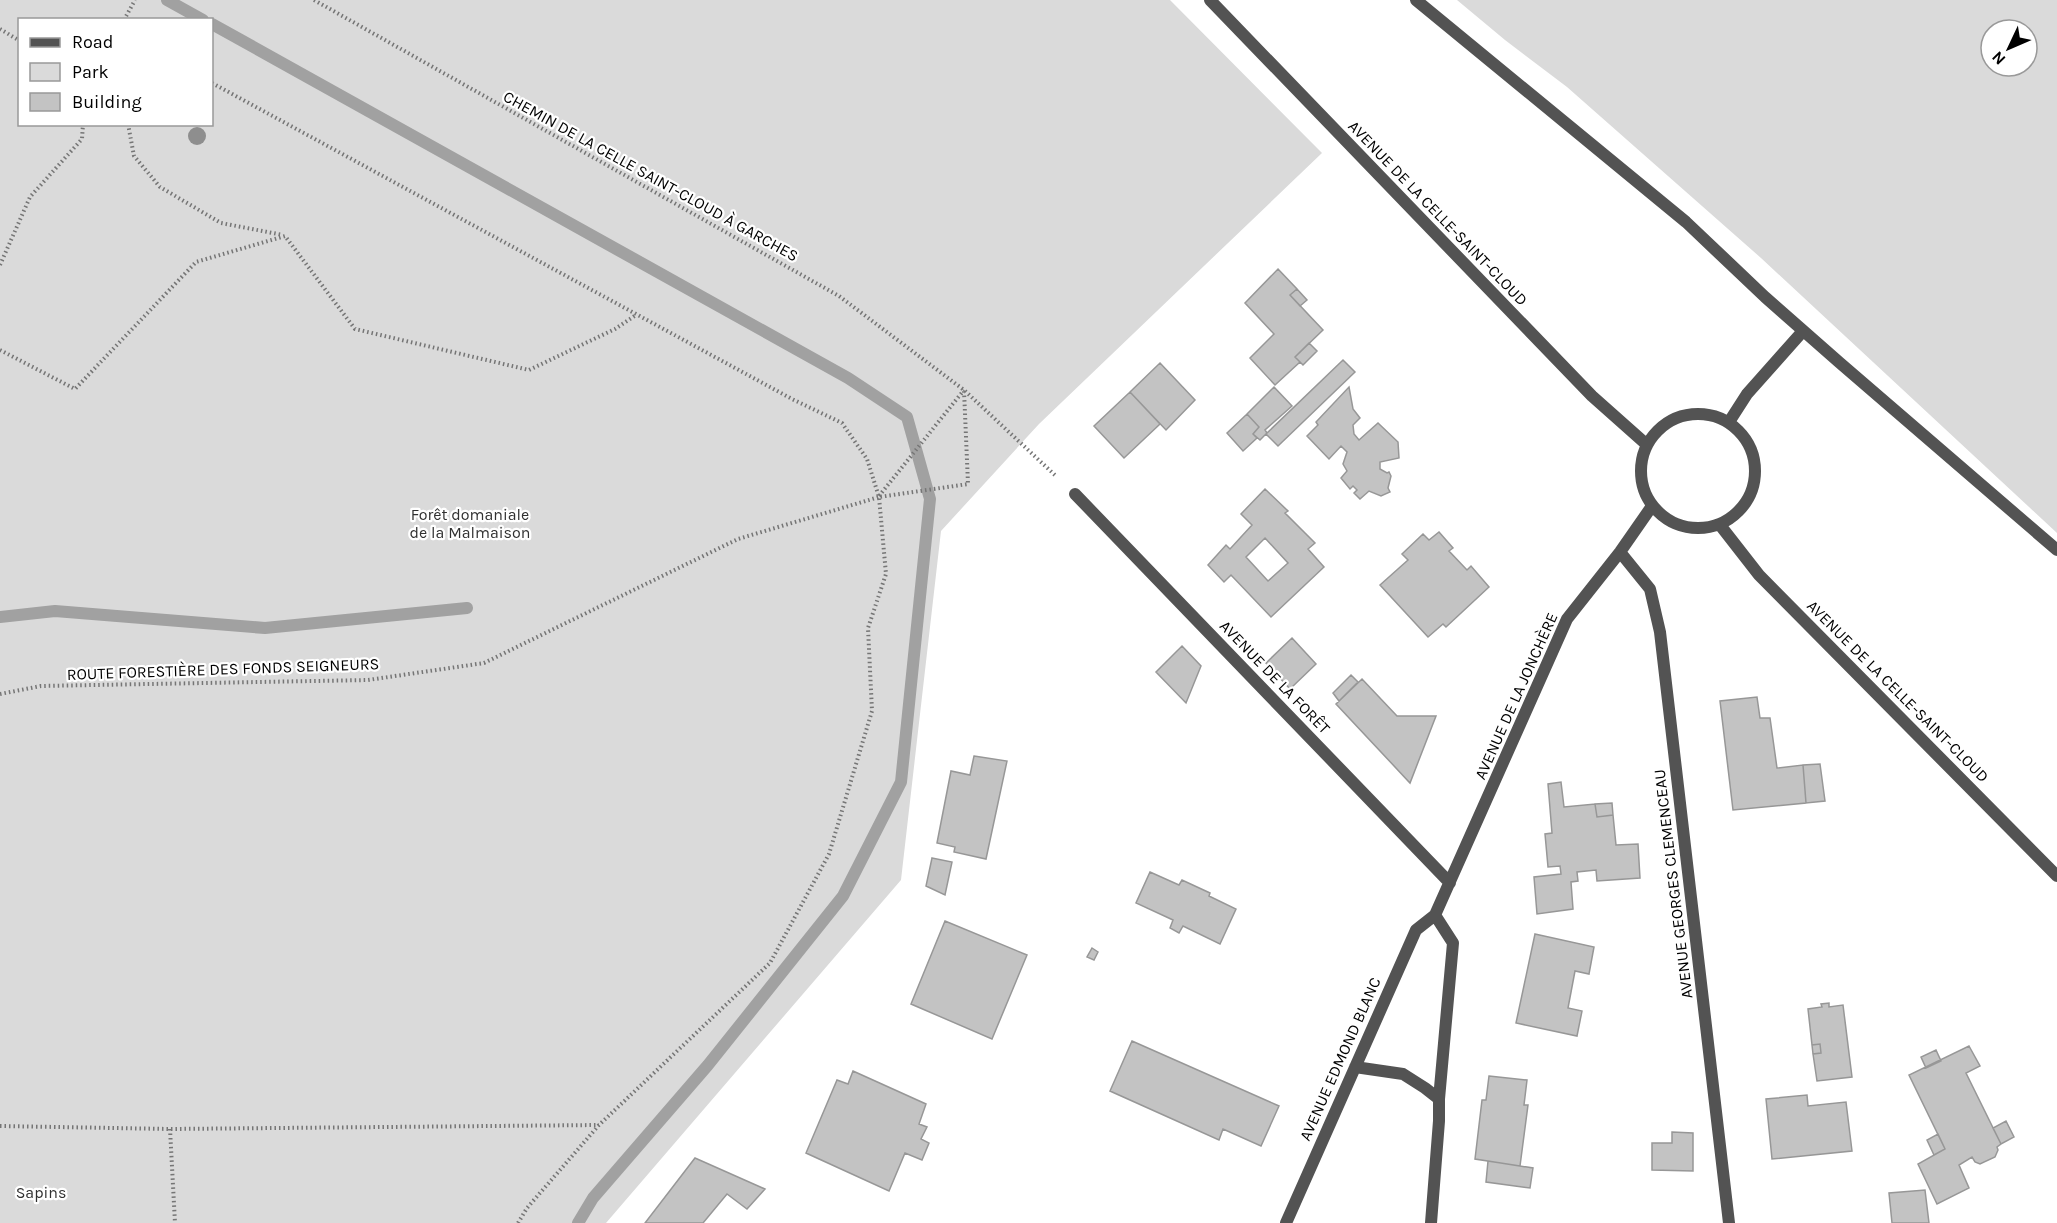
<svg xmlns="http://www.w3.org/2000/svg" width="2057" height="1223" font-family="Karla,sans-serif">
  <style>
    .green { fill: #dadada; fill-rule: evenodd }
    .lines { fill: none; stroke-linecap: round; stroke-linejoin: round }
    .stream { stroke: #a1a1a1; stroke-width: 12 }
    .building { fill: #c3c3c3; stroke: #979797; stroke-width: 1.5; fill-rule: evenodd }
    .path { stroke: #757575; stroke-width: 4; stroke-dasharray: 1.5 3; stroke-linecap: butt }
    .lane { stroke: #535353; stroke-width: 12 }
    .street { stroke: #535353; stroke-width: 12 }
    .tree { fill: #8e8e8e }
    .labels { text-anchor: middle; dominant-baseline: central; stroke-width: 4.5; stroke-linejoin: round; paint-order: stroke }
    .street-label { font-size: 16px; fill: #000; stroke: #fff }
    .park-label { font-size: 16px; fill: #313131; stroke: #fff }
  </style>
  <rect width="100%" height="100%" fill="#fff"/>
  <path class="green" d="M 0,0 L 1170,0 L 1322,153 L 1039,424 L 941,531 L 901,880 L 606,1223 L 0,1223 ZM 20,20 L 212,20 L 212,124 L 20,124 Z
    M 1457,0 L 2057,0 L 2057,533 L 1761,258 L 1567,87 L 1505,40 ZM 1991,30 L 2027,30 L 2027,66 L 1991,66 Z"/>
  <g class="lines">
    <path class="stream" d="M 167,0 L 203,20
      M 212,24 L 848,378 L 907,417 L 930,499 L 901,782 L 843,896 L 708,1065 L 593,1198 L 578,1223
      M 0,617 L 55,611 L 265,628 L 467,608"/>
  </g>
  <path class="building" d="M 1278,269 L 1297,289 L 1290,295 L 1323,330 L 1295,357 L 1300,362 L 1275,385 L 1250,358 L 1274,334 L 1245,303 Z
    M 1297,289 L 1307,300 L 1300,306 L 1290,295 Z
    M 1309,343 L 1317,351 L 1303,365 L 1295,357 Z
    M 1343,360 L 1355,372 L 1278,446 L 1266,434 Z
    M 1160,363 L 1195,400 L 1166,430 L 1130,392 Z
    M 1274,387 L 1292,406 L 1265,430 L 1267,433 L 1260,440 L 1253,434 L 1259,427 L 1247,414 Z
    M 1349,387 L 1353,409 L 1360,418 L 1353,425 L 1354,434 L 1359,440 L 1378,423 L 1398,442 L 1399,458 L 1380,462 L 1380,469 L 1387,473 L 1389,472 L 1391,476 L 1388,488 L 1390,492 L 1381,496 L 1369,491 L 1360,499 L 1354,493 L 1357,490 L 1353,486 L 1350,489 L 1341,478 L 1347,471 L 1343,464 L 1347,452 L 1341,446 L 1329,459 L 1307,436 L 1318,425 L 1316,422 Z
    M 1130,392 L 1160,424 L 1124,458 L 1094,426 Z
    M 1247,414 L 1259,427 L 1253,434 L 1257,438 L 1243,451 L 1227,433 Z
    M 1265,489 L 1288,511 L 1285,513 L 1315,543 L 1308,549 L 1324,567 L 1271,617 L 1231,575 L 1224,582 L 1208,565 L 1226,545 L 1230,549 L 1252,525 L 1241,514 ZM 1265,538 L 1288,563 L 1268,581 L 1246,557 Z
    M 1439,532 L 1453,548 L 1449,551 L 1467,570 L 1471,566 L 1489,587 L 1446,627 L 1443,624 L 1428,637 L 1380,585 L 1408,560 L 1402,554 L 1423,534 L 1429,540 Z
    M 1292,638 L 1316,664 L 1290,689 L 1266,663 Z
    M 1182,646 L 1201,666 L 1186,703 L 1156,672 Z
    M 1351,675 L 1358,682 L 1339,701 L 1333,693 Z
    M 1362,679 L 1397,716 L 1436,716 L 1410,783 L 1336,704 Z
    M 1757,697 L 1760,718 L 1770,718 L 1777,768 L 1803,765 L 1806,803 L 1733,810 L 1720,701 Z
    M 974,756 L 1007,761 L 986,859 L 954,852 L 955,847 L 937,843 L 951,771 L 970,775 Z
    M 1820,764 L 1825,801 L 1806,803 L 1803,765 Z
    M 1561,782 L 1564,807 L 1595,804 L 1597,817 L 1613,815 L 1616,845 L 1638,844 L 1640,878 L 1597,881 L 1596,870 L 1577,872 L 1578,881 L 1571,882 L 1573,909 L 1537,914 L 1534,877 L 1561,874 L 1560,866 L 1548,867 L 1545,834 L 1552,833 L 1548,784 Z
    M 1612,803 L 1613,815 L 1597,817 L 1595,804 Z
    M 932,858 L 952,862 L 945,895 L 926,886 Z
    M 1150,872 L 1179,885 L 1182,880 L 1210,893 L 1209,896 L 1236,909 L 1220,944 L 1183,926 L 1179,933 L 1170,928 L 1173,920 L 1136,903 Z
    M 945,921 L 1027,955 L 992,1039 L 911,1004 Z
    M 1535,934 L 1594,947 L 1589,974 L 1575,971 L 1568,1008 L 1582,1011 L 1577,1036 L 1516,1023 Z
    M 1092,948 L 1098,952 L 1094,960 L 1087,957 Z
    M 1829,1003 L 1829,1007 L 1843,1005 L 1852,1077 L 1817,1081 L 1813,1054 L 1821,1053 L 1820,1044 L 1812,1045 L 1808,1009 L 1822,1007 L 1821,1004 Z
    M 1132,1041 L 1279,1106 L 1261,1146 L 1223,1129 L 1219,1140 L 1110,1091 Z
    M 1820,1044 L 1821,1053 L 1813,1054 L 1812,1045 Z
    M 1969,1046 L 1980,1066 L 1966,1073 L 2001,1144 L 1997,1147 L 1998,1150 L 1995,1157 L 1980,1164 L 1975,1162 L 1972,1157 L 1959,1165 L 1969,1188 L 1937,1204 L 1918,1164 L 1945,1149 L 1909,1075 Z
    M 1936,1050 L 1941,1061 L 1926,1068 L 1921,1057 Z
    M 853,1071 L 926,1104 L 919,1124 L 927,1127 L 921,1139 L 929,1143 L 922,1160 L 905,1153 L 889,1191 L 806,1153 L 837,1080 L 848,1084 Z
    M 1489,1076 L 1527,1080 L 1524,1105 L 1528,1105 L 1520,1166 L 1475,1159 L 1482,1100 L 1486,1100 Z
    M 1807,1095 L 1808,1106 L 1846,1102 L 1852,1151 L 1772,1159 L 1766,1099 Z
    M 2006,1121 L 2014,1137 L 2001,1144 L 1993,1128 Z
    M 1672,1132 L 1693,1133 L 1693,1171 L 1652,1170 L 1652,1143 L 1672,1143 Z
    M 1938,1134 L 1945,1149 L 1934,1155 L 1927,1140 Z
    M 695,1158 L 765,1189 L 747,1209 L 727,1194 L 703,1223 L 645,1223 Z
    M 1488,1161 L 1533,1168 L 1530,1188 L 1486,1182 Z
    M 1925,1190 L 1929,1223 L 1892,1223 L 1889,1193 Z"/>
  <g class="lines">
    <path class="path" d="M 314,0 L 839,296 L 964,390 L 1057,477
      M 124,20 L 135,0
      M 0,29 L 20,41
      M 212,83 L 792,399 L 842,423 L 867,459 L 879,497
      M 128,124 L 134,156 L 160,187 L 221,223 L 283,235
      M 0,265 L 30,197 L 82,139 L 83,124
      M 0,350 L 75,389 L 196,262 L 285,236 L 355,329 L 529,370 L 615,329 L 636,315
      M 879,496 L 964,390
      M 0,694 L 41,686 L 368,680 L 484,663 L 738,539 L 879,497
      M 0,1126 L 170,1129 L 599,1125
      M 170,1129 L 175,1223
      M 518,1223 L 527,1208 L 599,1125 L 770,963 L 829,854 L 872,711 L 868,628 L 886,574 L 879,497 L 968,484 L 964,390"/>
    <path class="lane" d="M 1416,0 L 1686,222 L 1765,297 L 1840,363 L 2057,550
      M 1729,422 L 1747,394 L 1803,331"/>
    <path class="street" d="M 1210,0 L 1592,396 L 1646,444
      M1641 471a57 57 0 1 1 114 0a57 57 0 1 1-114 0Z
      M 1075,494 L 1450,883
      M 1720,525 L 1759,575 L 2057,876
      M 1620,552 L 1650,589 L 1660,632 L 1729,1223
      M 1355,1067 L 1403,1074 L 1425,1088 L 1439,1099
      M 1286,1223 L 1416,930 L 1435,915 L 1567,619 L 1620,552 L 1652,506
      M 1431,1223 L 1439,1121 L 1439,1099 L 1453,943 L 1435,915"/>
  </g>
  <circle class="tree" cx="197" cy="136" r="9"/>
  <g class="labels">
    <g class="street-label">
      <text transform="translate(651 176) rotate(29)">CHEMIN DE LA CELLE SAINT-CLOUD À GARCHES</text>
      <text transform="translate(1438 213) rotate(46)">AVENUE DE LA CELLE-SAINT-CLOUD</text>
      <text transform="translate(223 669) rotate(-2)">ROUTE FORESTIÈRE DES FONDS SEIGNEURS</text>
      <text transform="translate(1275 677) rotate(46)">AVENUE DE LA FORÊT</text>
      <text transform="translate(1898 691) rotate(45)">AVENUE DE LA CELLE-SAINT-CLOUD</text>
      <text transform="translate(1516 696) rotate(-66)">AVENUE DE LA JONCHÈRE</text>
      <text transform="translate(1673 884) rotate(-97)">AVENUE GEORGES CLEMENCEAU</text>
      <text transform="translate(1340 1059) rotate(-66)">AVENUE EDMOND BLANC</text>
    </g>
    <g class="park-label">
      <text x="470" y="514">Forêt domaniale<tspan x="470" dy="18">de la Malmaison</tspan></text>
      <text x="41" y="1192">Sapins</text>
    </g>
  </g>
  <rect x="18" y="18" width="195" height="108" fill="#ffffff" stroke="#999999" stroke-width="1.5"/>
  <rect x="30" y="38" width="30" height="9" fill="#535353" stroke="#999999" stroke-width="1.5"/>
  <text x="72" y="48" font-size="18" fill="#000000">Road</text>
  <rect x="30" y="63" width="30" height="18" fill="#dadada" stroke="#999999" stroke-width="1.5"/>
  <text x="72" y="78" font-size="18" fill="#000000">Park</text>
  <rect x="30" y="93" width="30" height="18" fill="#c3c3c3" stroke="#999999" stroke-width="1.5"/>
  <text x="72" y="108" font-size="18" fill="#000000">Building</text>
  <g transform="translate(2009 48) rotate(226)"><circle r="28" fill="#ffffff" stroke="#999999" stroke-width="1.5"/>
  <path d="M0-4.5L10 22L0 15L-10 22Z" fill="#000000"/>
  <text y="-9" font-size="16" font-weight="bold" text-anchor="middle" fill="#000000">N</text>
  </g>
</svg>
